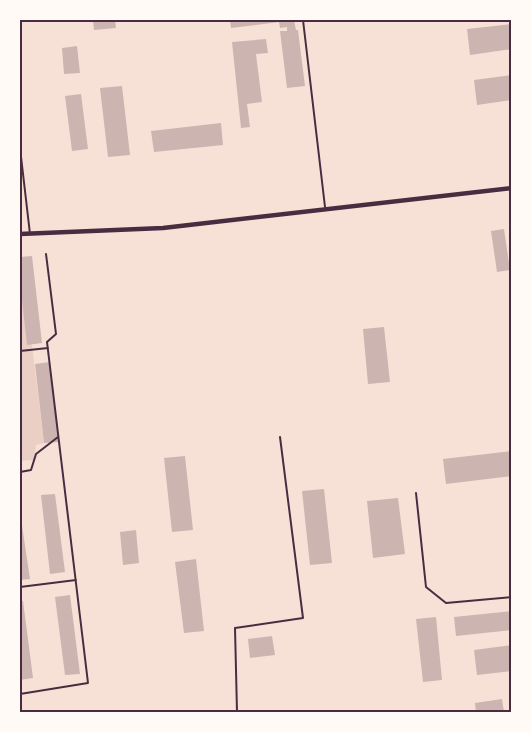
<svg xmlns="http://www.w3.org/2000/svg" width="531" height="732" font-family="'Fira Sans',sans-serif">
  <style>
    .green { fill: #ebcfc5 }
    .building { fill: #ccb4b1 }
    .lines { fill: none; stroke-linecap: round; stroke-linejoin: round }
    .service { stroke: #4a2c40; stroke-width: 2 }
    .minor { stroke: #4a2c40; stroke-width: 4.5 }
    .neatline { fill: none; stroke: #4a2c40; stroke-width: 2 }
  </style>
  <rect width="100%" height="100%" fill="#f7e1d7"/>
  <path class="green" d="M 25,289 L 44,443 L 36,445 L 34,460 L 20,461 L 20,291 Z"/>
  <path class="building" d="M 93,20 L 115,20 L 116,28 L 94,30 Z
    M 230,20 L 294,20 L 296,30 L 298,30 L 305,86 L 287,88 L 280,31 L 287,31 L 287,27 L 280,28 L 279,22 L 231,28 Z
    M 512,24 L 512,49 L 470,55 L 467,29 Z
    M 266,39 L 268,53 L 256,54 L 262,102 L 247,104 L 250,127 L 241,128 L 232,42 Z
    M 77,46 L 80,73 L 64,74 L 62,48 Z
    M 512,75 L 512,100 L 477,105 L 474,80 Z
    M 122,86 L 130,155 L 108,157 L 100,88 Z
    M 81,94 L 88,149 L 72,151 L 65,96 Z
    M 221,123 L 223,145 L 154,152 L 151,131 Z
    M 504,229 L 510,270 L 497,272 L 491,231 Z
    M 32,256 L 42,343 L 27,345 L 20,282 L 20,257 Z
    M 384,327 L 390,382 L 368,384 L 363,329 Z
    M 50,362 L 59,442 L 44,443 L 35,364 Z
    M 512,451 L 512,476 L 446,484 L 443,459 Z
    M 185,456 L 193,530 L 172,532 L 164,458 Z
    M 324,489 L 332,563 L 310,565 L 302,491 Z
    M 55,494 L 65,572 L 50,574 L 41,495 Z
    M 398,498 L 405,554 L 373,558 L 367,501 Z
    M 20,512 L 30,579 L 20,580 Z
    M 136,530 L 139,563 L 123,565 L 120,532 Z
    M 196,559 L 204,631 L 184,633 L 175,562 Z
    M 70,595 L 80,674 L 65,675 L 55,597 Z
    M 20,601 L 23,601 L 33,678 L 20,680 Z
    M 512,611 L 512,630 L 456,636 L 454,617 Z
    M 436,617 L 442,680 L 423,682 L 416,619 Z
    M 272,636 L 275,655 L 250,658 L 248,639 Z
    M 512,645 L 512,671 L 477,675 L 474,650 Z
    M 502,699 L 504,712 L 476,712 L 475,703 Z"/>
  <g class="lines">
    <path class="service" d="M 303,20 L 325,207
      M 20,148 L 30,234
      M 20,351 L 48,348
      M 20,472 L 31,470 L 36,454 L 58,437
      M 416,493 L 426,587 L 446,603 L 512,597
      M 20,587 L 76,580
      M 20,694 L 88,683 L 47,342 L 56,334 L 46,254
      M 237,712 L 235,628 L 303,618 L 280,437"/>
    <path class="minor" d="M 20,234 L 163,228 L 512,188"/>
  </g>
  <rect width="531" height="732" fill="none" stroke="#fffaf5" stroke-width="42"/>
  <rect x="21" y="21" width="489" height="690" class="neatline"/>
</svg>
